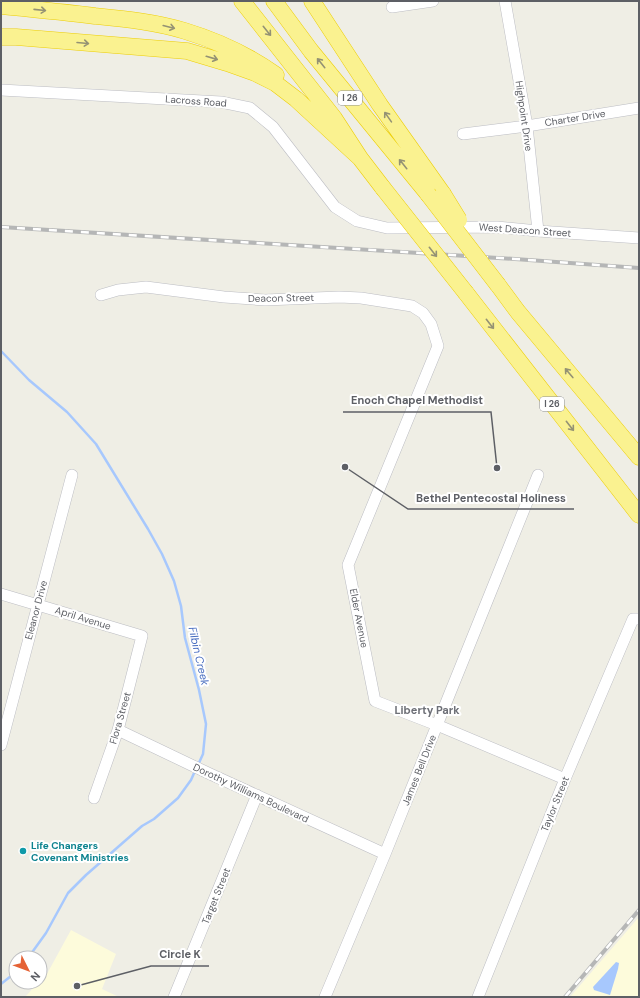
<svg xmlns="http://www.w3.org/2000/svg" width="640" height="998" font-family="'DM Sans',sans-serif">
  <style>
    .commercial { fill: #fdfbdb }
    .water { fill: #a7c8fd }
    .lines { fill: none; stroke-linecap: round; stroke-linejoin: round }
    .stream { stroke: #a7c8fd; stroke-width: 2.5 }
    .minor-casing { stroke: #bcbdc3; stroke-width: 12 }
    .highway-casing { stroke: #edce06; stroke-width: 17 }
    .minor { stroke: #fff; stroke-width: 11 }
    .highway { stroke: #faf290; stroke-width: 16 }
    .rail-casing { stroke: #b5b6b6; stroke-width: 4 }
    .rail { stroke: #fff; stroke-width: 2.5; stroke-dasharray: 8; stroke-linecap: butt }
    .highway-bridge-casing { stroke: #edce06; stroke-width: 17; stroke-linecap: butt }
    .highway-bridge { stroke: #faf290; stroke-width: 16 }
    .oneway { stroke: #949274 }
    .culture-dot { fill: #0f9aa8; stroke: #fff; stroke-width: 1.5 }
    .labels { text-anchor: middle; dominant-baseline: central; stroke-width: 4; stroke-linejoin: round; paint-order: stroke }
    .shield { fill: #fff; stroke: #8e8f93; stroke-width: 1 }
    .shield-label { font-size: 9px; font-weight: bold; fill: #5d5f65 }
    .street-label { font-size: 10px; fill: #5d5f65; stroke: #fff }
    .culture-label { font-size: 10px; font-weight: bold; fill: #0d838f; stroke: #fff; text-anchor: start }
    .water-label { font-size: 11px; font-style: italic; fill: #496ec0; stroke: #fff }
    .neighbourhood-label { font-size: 11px; font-weight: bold; fill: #6e7077; stroke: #fff }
    .leader { fill: none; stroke: #5d5f65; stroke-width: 1.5 }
    .callout-dot { fill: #5d5f65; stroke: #fff; stroke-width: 1.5 }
    .callout-label { font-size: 11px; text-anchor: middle; font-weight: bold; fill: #5d5f65; stroke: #fff; stroke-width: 4; stroke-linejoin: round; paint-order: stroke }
  </style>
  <rect width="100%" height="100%" fill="#efeee5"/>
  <path class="commercial" d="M 639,917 L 639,997 L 570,997 Z
    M 71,930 L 116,954 L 102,989 L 119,997 L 25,997 L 48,972 Z"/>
  <path class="water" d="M 616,962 L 619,963 L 618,969 L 610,995 L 594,990 L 593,987 Z"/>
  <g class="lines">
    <path class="stream" d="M 1,351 L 29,380 L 67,412 L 96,444 L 148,529 L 162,554 L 174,581 L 181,606 L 185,638 L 199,690 L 206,724 L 203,754 L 198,765
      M 28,958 L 46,933 L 68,893 L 86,875 L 142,826 L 154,819 L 178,798 L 191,780 L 195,771
      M 1,984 L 16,972"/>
    <g class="minor-casing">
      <path id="minor" d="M 505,1 L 527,126 L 538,231
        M 392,7 L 433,1
        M 1,90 L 221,102 L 250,108 L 273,127 L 335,207 L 357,221 L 387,228 L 497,227 L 538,231 L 639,238
        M 463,134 L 527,126 L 639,108
        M 101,295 L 118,290 L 146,287 L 224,297 L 265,300 L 339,297 L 361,298 L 412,306 L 423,313 L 431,324 L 438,346 L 348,565 L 375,701 L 437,725 L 565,779
        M 1,594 L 142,636 L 118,730 L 94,798
        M 118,730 L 208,773 L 385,854
        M 1,745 L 72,475
        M 174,997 L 257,795
        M 325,997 L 385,854 L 538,475
        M 478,997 L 565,779 L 633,619 L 639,619"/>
    </g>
    <g class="highway-casing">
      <path id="highway" d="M 242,1 L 334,118 L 360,158 L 383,188
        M 274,1 L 311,51 L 428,194
        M 312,1 L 380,105 L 443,194
        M 1,6 C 32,9 64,12 95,16 C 125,19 156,22 185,31 C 218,41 248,55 276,75
        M 1,37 L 16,37 L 187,51 L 227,63 L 255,73 L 275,83 L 296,99 L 360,158
        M 498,285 L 518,312 L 639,457
        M 466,293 L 639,515"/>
    </g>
    <use href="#minor" class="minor"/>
    <use href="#highway" class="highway"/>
    <g class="rail-casing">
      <path id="rail" d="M 1,227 L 515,259 L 639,268
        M 565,997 L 639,910"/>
    </g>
    <use href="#rail" class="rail"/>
    <g class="highway-bridge-casing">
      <path id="highway-bridge" d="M 383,188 L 466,293
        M 428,194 L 498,285
        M 443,194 L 459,220"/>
    </g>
    <use href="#highway-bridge" class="highway-bridge"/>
  </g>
  <defs><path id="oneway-shaft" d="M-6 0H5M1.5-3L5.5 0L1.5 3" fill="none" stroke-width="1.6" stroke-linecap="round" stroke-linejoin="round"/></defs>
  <g class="oneway">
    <use href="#oneway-shaft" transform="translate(40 10) rotate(6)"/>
    <use href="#oneway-shaft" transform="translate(169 27) rotate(14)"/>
    <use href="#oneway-shaft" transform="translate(267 31) rotate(51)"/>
    <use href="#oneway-shaft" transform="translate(83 43) rotate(5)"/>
    <use href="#oneway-shaft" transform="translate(212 58) rotate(16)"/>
    <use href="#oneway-shaft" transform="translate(321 63) rotate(-129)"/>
    <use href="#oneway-shaft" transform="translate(388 117) rotate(-125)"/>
    <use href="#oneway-shaft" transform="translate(403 164) rotate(-129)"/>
    <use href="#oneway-shaft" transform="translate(433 252) rotate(52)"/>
    <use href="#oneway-shaft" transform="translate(490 324) rotate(52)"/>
    <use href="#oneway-shaft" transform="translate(569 373) rotate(-130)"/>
    <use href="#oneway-shaft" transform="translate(570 426) rotate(52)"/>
  </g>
  <circle class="culture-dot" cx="23" cy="851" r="4"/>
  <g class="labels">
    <g class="shield">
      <rect x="338" y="91" width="24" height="14" rx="3"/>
      <rect x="540" y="397" width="24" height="14" rx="3"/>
    </g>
    <g class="shield-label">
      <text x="350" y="98">I 26</text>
      <text x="552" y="404">I 26</text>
    </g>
    <g class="street-label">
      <text transform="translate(196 101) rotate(4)">Lacross Road</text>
      <text transform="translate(524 116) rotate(82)">Highpoint Drive</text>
      <text transform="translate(575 118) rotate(-9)">Charter Drive</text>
      <text transform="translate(525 230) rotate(4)">West Deacon Street</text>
      <text transform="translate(281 298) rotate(-1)">Deacon Street</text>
      <text transform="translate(36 610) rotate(-75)">Eleanor Drive</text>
      <text transform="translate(83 618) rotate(17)">April Avenue</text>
      <text transform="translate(359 618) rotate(79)">Elder Avenue</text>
      <text transform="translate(120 718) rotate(-74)">Flora Street</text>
      <text transform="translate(419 770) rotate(-68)">James Bell Drive</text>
      <text transform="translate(251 793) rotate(25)">Dorothy Williams Boulevard</text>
      <text transform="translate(555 804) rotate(-68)">Taylor Street</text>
      <text transform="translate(216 896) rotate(-68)">Target Street</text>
    </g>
    <g class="culture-label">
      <text x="31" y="845">Life Changers<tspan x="31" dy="12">Covenant Ministries</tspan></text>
    </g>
    <g class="water-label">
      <text transform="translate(199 656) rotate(77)">Filbin Creek</text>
    </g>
    <g class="neighbourhood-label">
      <text x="427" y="710">Liberty Park</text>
    </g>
  </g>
  <path class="leader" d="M497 468L491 412H343M345 467L408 509H574M77 986L151 966H209"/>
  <g class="callout-dot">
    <circle cx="497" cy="468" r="4"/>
    <circle cx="345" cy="467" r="4"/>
    <circle cx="77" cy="986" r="4"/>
  </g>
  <g class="callout-label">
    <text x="417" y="404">Enoch Chapel Methodist</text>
    <text x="491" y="502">Bethel Pentecostal Holiness</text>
    <text x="180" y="958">Circle K</text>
  </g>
  <rect width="640" height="998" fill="none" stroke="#5d5f65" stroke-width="4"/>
  <g transform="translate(28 970) rotate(132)"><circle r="19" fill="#ffffff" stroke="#bebfc1"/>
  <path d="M0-3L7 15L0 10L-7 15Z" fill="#e56235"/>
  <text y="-6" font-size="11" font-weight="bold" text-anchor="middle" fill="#5d5f65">N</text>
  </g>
</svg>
